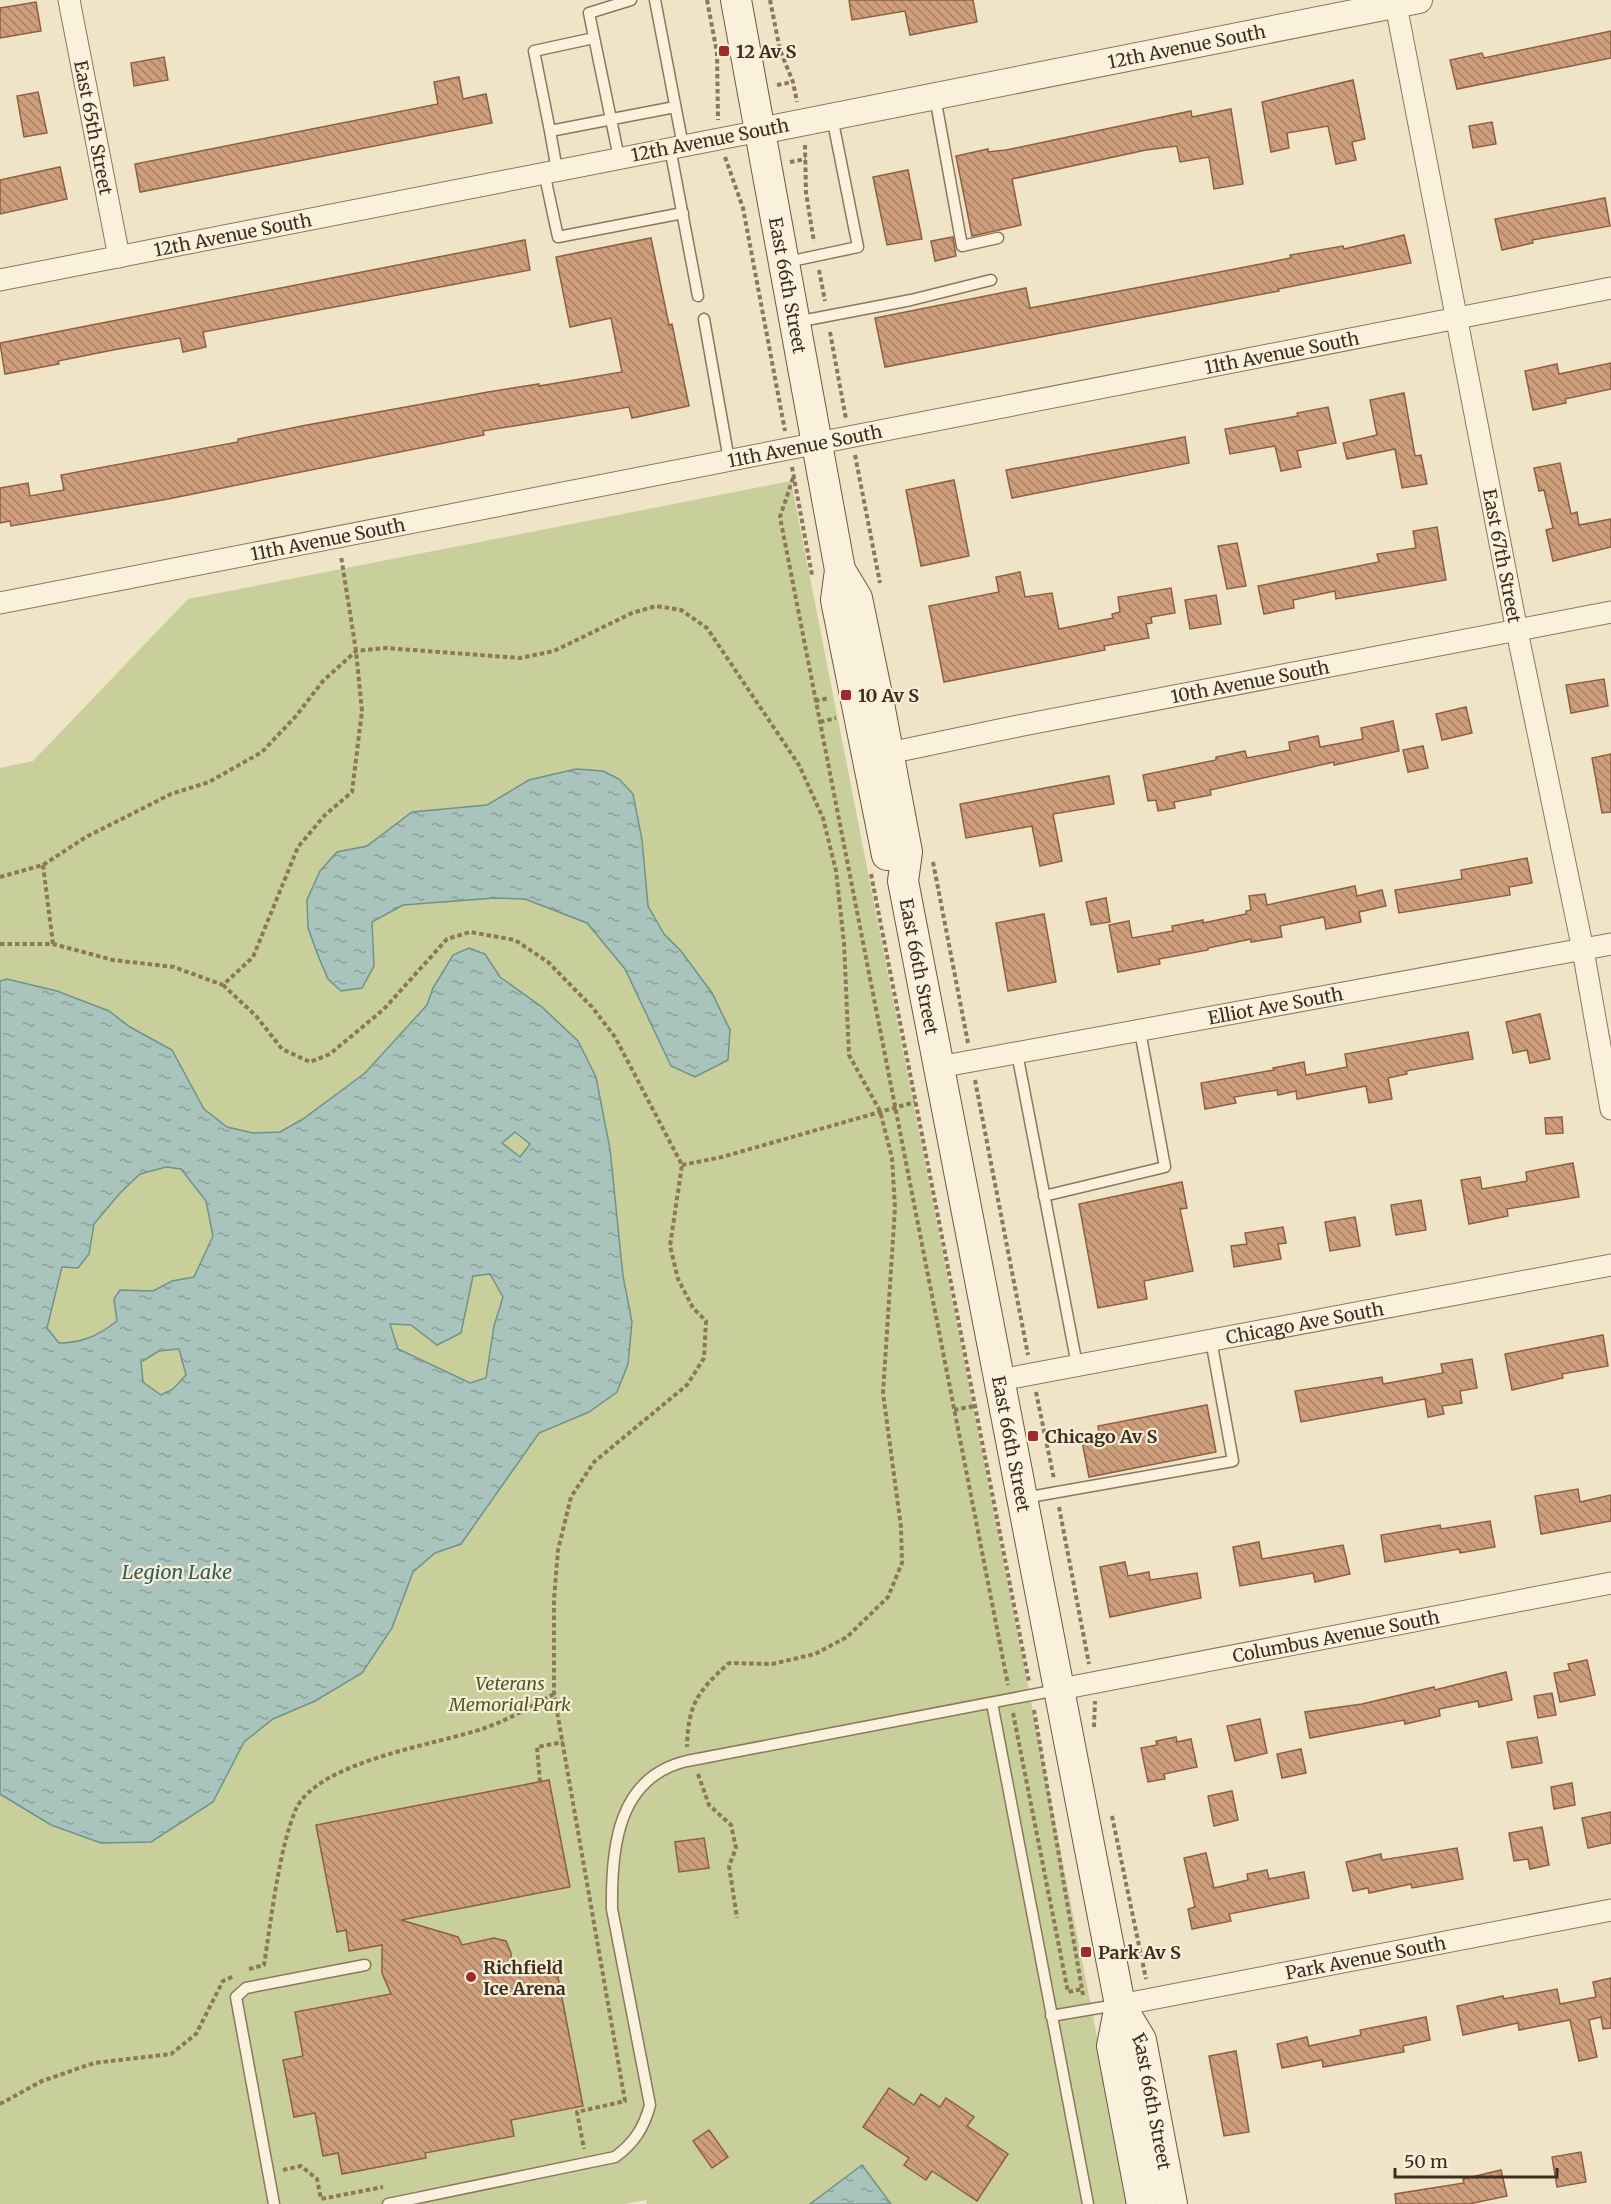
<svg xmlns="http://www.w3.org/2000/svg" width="1611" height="2204" font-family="Merriweather,serif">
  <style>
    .green { fill: #c9cf9b }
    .water { fill: url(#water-ripples); stroke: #6f938a; stroke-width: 1.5; fill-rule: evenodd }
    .building { fill: url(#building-back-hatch); stroke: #8d5f41; stroke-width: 1.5 }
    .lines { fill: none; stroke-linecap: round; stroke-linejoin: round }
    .service-casing { stroke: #8d765c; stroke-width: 13 }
    .minor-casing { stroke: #8d765c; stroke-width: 23 }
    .tertiary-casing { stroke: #8d765c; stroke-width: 28 }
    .secondary-casing { stroke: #6f573f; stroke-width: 32 }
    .path { stroke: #8d765c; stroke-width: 4; stroke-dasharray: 4.5 3; stroke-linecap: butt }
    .service { stroke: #faf1dc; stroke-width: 10 }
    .minor { stroke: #faf1dc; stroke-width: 21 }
    .tertiary { stroke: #faf1dc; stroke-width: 26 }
    .secondary { stroke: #faf1dc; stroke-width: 30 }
    .poi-dot { fill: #9e2a2b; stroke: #f7eed8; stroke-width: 2 }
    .labels { text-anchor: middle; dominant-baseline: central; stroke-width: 4.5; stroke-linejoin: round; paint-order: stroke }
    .street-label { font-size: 18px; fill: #3d2e20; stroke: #f7eed8 }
    .poi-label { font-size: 18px; font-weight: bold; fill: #3d2e20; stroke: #f7eed8; text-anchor: start }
    .park-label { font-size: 18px; font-style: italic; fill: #4d5a26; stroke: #f7eed8 }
    .water-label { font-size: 20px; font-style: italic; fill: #2f5d5a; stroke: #f7eed8 }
  </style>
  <defs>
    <pattern id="water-ripples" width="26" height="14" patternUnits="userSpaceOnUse" patternTransform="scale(1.5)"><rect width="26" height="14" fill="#a9c4bc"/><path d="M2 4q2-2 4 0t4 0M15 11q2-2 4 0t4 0" fill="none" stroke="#8ba098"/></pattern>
    <pattern id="building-back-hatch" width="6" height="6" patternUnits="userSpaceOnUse" patternTransform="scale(1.5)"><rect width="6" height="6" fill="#cf9f7d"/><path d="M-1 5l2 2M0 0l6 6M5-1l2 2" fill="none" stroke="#a98266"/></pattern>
  </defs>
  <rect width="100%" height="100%" fill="#f0e4c8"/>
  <path class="green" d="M 791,481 L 1130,2204 L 647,2204 L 646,2200 L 625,2204 L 0,2204 L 0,768 L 33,761 L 188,599 Z"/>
  <path class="water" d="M 576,769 L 603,771 L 619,779 L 633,794 L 642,840 L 648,906 L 664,934 L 681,951 L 712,993 L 730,1030 L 728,1060 L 695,1077 L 671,1066 L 625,969 L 587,923 L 525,899 L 495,898 L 403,905 L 372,922 L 374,966 L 362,988 L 341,991 L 328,979 L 319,958 L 308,928 L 307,900 L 320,871 L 337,852 L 367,846 L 412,812 L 487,805 L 529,780 Z
    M 469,948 L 485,954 L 500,977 L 542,1007 L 578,1041 L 596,1077 L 610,1149 L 623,1276 L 632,1322 L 628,1364 L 617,1392 L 589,1412 L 539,1433 L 461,1544 L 435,1553 L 413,1572 L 392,1628 L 362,1673 L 315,1701 L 273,1719 L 244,1742 L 213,1802 L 151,1842 L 101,1843 L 51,1825 L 0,1794 L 0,981 L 7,979 L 57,991 L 109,1011 L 130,1027 L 172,1050 L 204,1109 L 227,1127 L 253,1133 L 280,1132 L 303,1119 L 365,1073 L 427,1005 L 433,988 L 453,955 ZM 515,1132 L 530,1144 L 520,1157 L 502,1143 ZM 166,1167 L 181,1169 L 206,1201 L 213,1236 L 194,1277 L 172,1281 L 153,1291 L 120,1290 L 114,1299 L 117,1321 C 99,1335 83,1343 59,1343 L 47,1328 L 62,1267 L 78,1268 L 89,1254 L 94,1224 L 120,1193 L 140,1174 ZM 490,1274 L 503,1297 L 494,1326 L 486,1378 L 470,1383 L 398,1349 L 390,1324 L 411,1325 L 437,1345 L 461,1333 L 473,1276 ZM 179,1349 L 186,1375 L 173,1389 L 161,1395 L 143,1382 L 141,1362 L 159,1351 Z
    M 862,2165 L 891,2204 L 810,2204 Z"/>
  <path class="building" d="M 849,0 L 973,0 L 977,22 L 910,35 L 905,11 L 852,20 Z
    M 36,2 L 41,31 L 0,38 L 0,8 Z
    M 1611,31 L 1611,58 L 1457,89 L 1450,60 L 1482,53 L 1484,58 Z
    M 164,57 L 168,80 L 134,86 L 131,63 Z
    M 459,77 L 463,99 L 486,94 L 492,123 L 140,192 L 135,164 L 438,104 L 434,82 Z
    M 1353,80 L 1365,139 L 1352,142 L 1356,160 L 1336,164 L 1328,126 L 1287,133 L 1289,148 L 1271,152 L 1262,102 Z
    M 38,92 L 47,133 L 24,137 L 17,96 Z
    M 1231,109 L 1243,184 L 1214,189 L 1209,157 L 1180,162 L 1177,146 L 1146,150 L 1012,179 L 1021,225 L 972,236 L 956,156 L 988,149 L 988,152 L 1006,150 L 1191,111 L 1192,117 Z
    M 1492,122 L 1496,144 L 1473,148 L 1469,126 Z
    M 60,167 L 67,199 L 0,214 L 0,180 Z
    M 908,170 L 922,239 L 887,245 L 873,177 Z
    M 1605,198 L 1610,226 L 1532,240 L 1533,243 L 1502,250 L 1495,219 Z
    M 1404,235 L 1411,263 L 1278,289 L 1279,291 L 885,367 L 875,318 L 1026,288 L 1030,308 L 1230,270 L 1291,258 L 1290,255 L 1343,246 L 1344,249 Z
    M 953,237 L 956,256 L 935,261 L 931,241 Z
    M 651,238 L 669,325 L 672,324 L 689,406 L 632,418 L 629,407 L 483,431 L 484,435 L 168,499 L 11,526 L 10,521 L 0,523 L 0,488 L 28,483 L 30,496 L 64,490 L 61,475 L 238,442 L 238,439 L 307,425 L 488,392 L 539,384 L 539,386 L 622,372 L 611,318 L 570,327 L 556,257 Z
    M 525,240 L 530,270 L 203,332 L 206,347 L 183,352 L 180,338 L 113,350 L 58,361 L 59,364 L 5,374 L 0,343 Z
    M 1611,363 L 1611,389 L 1565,399 L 1566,403 L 1533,410 L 1525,371 L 1557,364 L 1559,374 Z
    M 1404,393 L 1415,456 L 1421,455 L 1427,484 L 1402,488 L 1395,449 L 1347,459 L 1343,443 L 1377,435 L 1370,400 Z
    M 1328,407 L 1336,443 L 1297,451 L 1301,467 L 1281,471 L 1275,446 L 1230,454 L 1225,429 L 1298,416 L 1297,413 Z
    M 1185,437 L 1189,463 L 1012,498 L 1006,470 Z
    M 1560,463 L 1571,514 L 1577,512 L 1579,525 L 1611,519 L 1611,547 L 1553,561 L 1546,530 L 1553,528 L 1544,490 L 1539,491 L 1534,468 Z
    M 954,480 L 969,556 L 921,566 L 906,490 Z
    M 1437,527 L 1446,580 L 1336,599 L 1335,591 L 1293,600 L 1294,608 L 1264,614 L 1258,586 L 1379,562 L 1377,554 L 1416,548 L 1413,531 Z
    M 1237,543 L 1246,586 L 1227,589 L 1218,546 Z
    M 1020,572 L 1025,597 L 1052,593 L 1059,629 L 1113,618 L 1112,614 L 1120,612 L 1118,597 L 1171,588 L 1175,613 L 1151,617 L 1152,623 L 1146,624 L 1149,638 L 1104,646 L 1105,650 L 944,682 L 929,606 L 999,592 L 996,577 Z
    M 1216,595 L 1221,624 L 1190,629 L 1185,600 Z
    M 1604,679 L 1608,706 L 1571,713 L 1566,685 Z
    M 1466,707 L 1472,733 L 1442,740 L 1436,714 Z
    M 1393,721 L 1399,751 L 1334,765 L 1334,762 L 1210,790 L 1211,795 L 1174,802 L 1175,808 L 1158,811 L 1156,800 L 1148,801 L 1143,775 L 1216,760 L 1216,757 L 1245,751 L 1247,758 L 1290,750 L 1289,742 L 1318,736 L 1320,747 L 1363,739 L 1361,728 Z
    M 1423,746 L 1428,768 L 1408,772 L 1403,750 Z
    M 1611,754 L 1611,812 L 1602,813 L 1592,758 Z
    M 1109,776 L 1114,804 L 1053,814 L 1062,861 L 1040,866 L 1032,826 L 966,838 L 960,804 Z
    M 1527,858 L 1532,883 L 1509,887 L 1510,895 L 1399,913 L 1395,890 L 1462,879 L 1461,870 Z
    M 1355,886 L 1357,896 L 1382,890 L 1386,906 L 1359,912 L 1361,922 L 1326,929 L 1324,917 L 1280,926 L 1282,937 L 1251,942 L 1251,939 L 1208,948 L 1208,950 L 1159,959 L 1160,964 L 1118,972 L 1109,925 L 1129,921 L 1132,938 L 1173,931 L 1172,926 L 1203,920 L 1203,923 L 1246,914 L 1246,911 L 1251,910 L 1249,896 L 1265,894 L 1267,905 Z
    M 1106,898 L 1110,922 L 1091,925 L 1086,902 Z
    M 1044,914 L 1056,982 L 1008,991 L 996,923 Z
    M 1540,1014 L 1550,1059 L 1530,1063 L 1527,1050 L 1513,1053 L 1506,1022 Z
    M 1468,1032 L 1473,1059 L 1406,1071 L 1407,1074 L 1388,1078 L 1392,1099 L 1369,1103 L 1366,1086 L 1297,1099 L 1296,1091 L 1278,1095 L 1277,1090 L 1234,1097 L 1236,1103 L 1205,1109 L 1201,1083 L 1274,1070 L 1273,1068 L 1304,1062 L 1306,1075 L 1347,1067 L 1345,1054 Z
    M 1562,1117 L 1563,1133 L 1546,1134 L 1545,1118 Z
    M 1573,1163 L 1579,1197 L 1507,1209 L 1508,1216 L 1469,1224 L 1461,1180 L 1480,1177 L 1482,1189 L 1527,1181 L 1526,1172 Z
    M 1182,1182 L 1187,1208 L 1180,1209 L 1193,1271 L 1144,1281 L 1147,1299 L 1098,1308 L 1079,1204 Z
    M 1421,1200 L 1426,1230 L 1396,1235 L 1391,1205 Z
    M 1355,1217 L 1360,1246 L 1330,1251 L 1325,1222 Z
    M 1283,1227 L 1286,1243 L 1278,1244 L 1281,1259 L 1234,1267 L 1231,1246 L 1247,1244 L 1245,1233 Z
    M 1603,1335 L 1608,1366 L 1562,1374 L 1563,1378 L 1512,1390 L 1505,1354 Z
    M 1472,1359 L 1477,1388 L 1460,1391 L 1462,1403 L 1442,1406 L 1444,1414 L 1428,1417 L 1425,1399 L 1301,1422 L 1295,1391 L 1382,1377 L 1383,1384 L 1443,1373 L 1441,1364 Z
    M 1207,1405 L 1216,1452 L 1089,1477 L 1081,1436 L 1099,1433 L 1098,1426 Z
    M 1578,1489 L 1580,1502 L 1611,1495 L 1611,1521 L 1541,1534 L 1535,1496 Z
    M 1490,1521 L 1495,1547 L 1460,1553 L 1459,1549 L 1385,1562 L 1381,1535 L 1440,1525 L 1441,1529 Z
    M 1259,1542 L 1262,1559 L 1343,1545 L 1350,1574 L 1315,1582 L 1313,1573 L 1240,1586 L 1233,1547 Z
    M 1125,1562 L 1128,1576 L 1149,1572 L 1150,1580 L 1197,1573 L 1201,1598 L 1110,1617 L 1100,1567 Z
    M 1587,1660 L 1595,1695 L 1560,1702 L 1554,1673 L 1570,1670 L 1568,1664 Z
    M 1506,1672 L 1512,1700 L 1479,1707 L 1478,1701 L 1439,1709 L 1440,1716 L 1405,1724 L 1404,1720 L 1310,1738 L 1305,1712 L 1362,1704 L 1434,1687 L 1435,1690 Z
    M 1552,1693 L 1556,1715 L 1538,1718 L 1534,1696 Z
    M 1260,1719 L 1267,1753 L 1235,1761 L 1227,1726 Z
    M 1176,1737 L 1177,1742 L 1191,1739 L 1197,1767 L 1164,1774 L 1165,1779 L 1148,1782 L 1141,1748 L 1157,1745 L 1156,1741 Z
    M 1537,1737 L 1542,1763 L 1512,1768 L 1507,1742 Z
    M 1301,1749 L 1306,1773 L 1282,1778 L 1277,1754 Z
    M 549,1780 L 570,1887 L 401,1920 L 458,1937 L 462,1945 L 494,1938 L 506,1941 L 511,1953 L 511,1971 L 555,1962 L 583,2106 L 511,2120 L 514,2136 L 425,2153 L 426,2158 L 342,2174 L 338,2153 L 323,2156 L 315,2113 L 294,2117 L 283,2060 L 303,2056 L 295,2012 L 391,1994 L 382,1973 L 382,1945 L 349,1951 L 346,1930 L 337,1932 L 316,1825 Z
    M 1572,1783 L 1575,1805 L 1554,1809 L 1551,1787 Z
    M 1232,1791 L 1238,1820 L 1214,1826 L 1208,1796 Z
    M 1611,1812 L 1611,1843 L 1588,1848 L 1582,1818 Z
    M 1542,1827 L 1549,1865 L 1530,1869 L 1528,1859 L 1514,1861 L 1509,1833 Z
    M 704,1838 L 709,1868 L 679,1872 L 675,1842 Z
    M 1457,1848 L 1463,1879 L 1412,1888 L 1411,1884 L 1369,1893 L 1368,1888 L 1353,1891 L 1346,1862 L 1381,1854 L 1382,1860 Z
    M 1206,1853 L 1214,1888 L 1248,1880 L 1247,1874 L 1267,1870 L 1269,1879 L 1304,1872 L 1309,1898 L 1229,1914 L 1231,1921 L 1192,1929 L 1188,1909 L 1195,1907 L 1184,1858 Z
    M 1611,1978 L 1611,2028 L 1603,2029 L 1601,2017 L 1589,2020 L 1597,2057 L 1579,2061 L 1570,2020 L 1519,2030 L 1518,2023 L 1463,2035 L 1457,2006 L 1503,1996 L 1504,1999 L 1557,1989 L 1560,2004 L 1596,1997 L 1593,1982 Z
    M 1426,2017 L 1430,2040 L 1403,2046 L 1404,2052 L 1323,2067 L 1322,2060 L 1282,2068 L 1277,2044 L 1307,2037 L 1309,2046 L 1361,2035 L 1360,2030 Z
    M 1236,2051 L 1249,2132 L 1224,2136 L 1209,2056 Z
    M 889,2088 L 914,2105 L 921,2094 L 940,2107 L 946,2098 L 974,2117 L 967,2126 L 1008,2154 L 977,2201 L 932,2171 L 926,2180 L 904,2165 L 909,2158 L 863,2127 Z
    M 709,2130 L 728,2157 L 712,2168 L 693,2141 Z
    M 1581,2152 L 1586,2182 L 1557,2187 L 1552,2157 Z
    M 1501,2170 L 1507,2196 L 1469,2204 L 1396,2204 L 1395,2194 L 1464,2183 L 1463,2179 Z"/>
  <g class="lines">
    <g class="service-casing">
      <path id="service" d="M 655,0 L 683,146
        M 935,97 L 962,246 L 998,238
        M 550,131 L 534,51 L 594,38
        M 670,148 L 698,296
        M 619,158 L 589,13 L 631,0
        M 557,170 L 550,131 L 675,107
        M 544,172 L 558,237 L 683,213
        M 787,262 L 858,247 L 832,117
        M 704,319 L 729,460
        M 796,322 L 911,300 L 991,280
        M 1017,1053 L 1077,1365
        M 1044,1196 L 1165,1167 L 1140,1031
        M 1024,1498 L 1233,1461 L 1211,1340
        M 992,1703 L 1088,2204
        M 1051,2016 L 1116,2005
        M 274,2204 L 236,1997 L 246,1988 L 365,1965
        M 388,2204 L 615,2157 C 634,2143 644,2128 650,2105 L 612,1909 C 611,1849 617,1777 687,1761 L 1057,1690"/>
    </g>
    <g class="minor-casing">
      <g id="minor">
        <path id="s1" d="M 69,0 L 119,257"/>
        <path id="s2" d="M 1395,0 L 1517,631 L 1583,950 L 1611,1109"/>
        <path id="s3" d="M 0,280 L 760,131"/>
        <path id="s4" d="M 0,603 L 1611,288"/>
        <path id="s5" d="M 889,753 L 1018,726 L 1611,612"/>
        <path id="s6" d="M 939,1067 L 1611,944"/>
        <path id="s7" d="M 1000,1380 L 1611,1265"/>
        <path id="s8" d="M 1061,1689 L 1611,1583"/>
        <path id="s9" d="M 1120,2005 L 1611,1910"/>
      </g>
    </g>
    <g class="tertiary-casing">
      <g id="tertiary">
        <path id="s10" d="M 760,131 L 1419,0"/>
      </g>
    </g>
    <g class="secondary-casing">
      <g id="secondary">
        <path id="s11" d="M 736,0 L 840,570 L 836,600 L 887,855"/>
        <path id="s12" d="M 840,570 L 857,598 L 880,709 L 907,852 L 903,881 L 1120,2005 L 1141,2040 L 1172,2204"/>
        <path d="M 1120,2005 L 1112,2046 L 1142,2204"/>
      </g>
    </g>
    <path class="path" d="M 707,0 L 717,53 L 718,120
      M 770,0 L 780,50 L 793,82 L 797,102
      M 777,85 L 793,82
      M 805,145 L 806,193 L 814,242
      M 725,157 L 743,208 L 785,431
      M 790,162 L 806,159
      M 819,270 L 825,301
      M 830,332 L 846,419
      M 855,455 L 880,583
      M 792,467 L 812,575
      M 793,478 L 780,517 L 1008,1685
      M 815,701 L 829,698
      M 820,722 L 836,718
      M 933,862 L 968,1043
      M 43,865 L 53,944
      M 871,874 L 1029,1682
      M 0,877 L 43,865 L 86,837 L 171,794 L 209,782 L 262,752 L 296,716 L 323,681 L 356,651 L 386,648 L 520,658 L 554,651 L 632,613 L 656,606 L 681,610 L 707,628 L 799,765 L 823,818 L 836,871 L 844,943 L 849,1055 L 880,1111 L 892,1158 L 895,1208 L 883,1393 L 901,1527 L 902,1563 L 888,1597 L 847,1637 L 815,1654 L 772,1664 L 729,1663 C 698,1691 688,1704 687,1747
      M 0,944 L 53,944 L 113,960 L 174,967 L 223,985 L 253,957 L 298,847 L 325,815 L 352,792 L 362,711 L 356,651 L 341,556
      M 223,985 L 256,1016 L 282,1049 L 310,1062 L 330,1054 L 384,1009 L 447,939 L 470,932 L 515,940 L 548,962 L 592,1007 L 615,1037 L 682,1165 L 670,1246 L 678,1279 L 693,1308 L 706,1321 L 704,1358 L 687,1385 L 594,1462 L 571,1497 L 558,1550 L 554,1599 L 554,1694 L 625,2101 L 577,2112 L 584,2149
      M 975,1080 L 1028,1355
      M 682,1165 L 722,1157 L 915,1102
      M 1036,1392 L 1054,1479
      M 954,1410 L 974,1406
      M 1059,1507 L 1089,1664
      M 1034,1710 L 1083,1995
      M 1013,1713 L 1068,1992 L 1082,1989
      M 1094,1727 L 1095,1701
      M 698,1774 L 709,1805 L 731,1825 L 736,1848 L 729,1866 L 737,1918
      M 540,1782 L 537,1747 L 563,1742
      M 1112,1816 L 1146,1979
      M 249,1969 L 264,1965 C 271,1921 279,1848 296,1809 C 318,1761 439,1744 485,1728 C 510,1719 532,1706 554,1694
      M 0,2104 L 42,2081 L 94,2063 L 171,2054 L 196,2034 L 223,1981 L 234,1976
      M 283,2170 L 301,2166 L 317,2179 L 321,2199 L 383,2187"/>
    <use href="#service" class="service"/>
    <use href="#minor" class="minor"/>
    <use href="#tertiary" class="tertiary"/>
    <use href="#secondary" class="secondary"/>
  </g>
  <g class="poi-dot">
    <rect x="718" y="45" width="12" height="12" rx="3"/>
    <rect x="840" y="689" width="12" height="12" rx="3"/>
    <rect x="1027" y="1430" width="12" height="12" rx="3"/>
    <rect x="1080" y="1946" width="12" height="12" rx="3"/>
    <circle cx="471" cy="1977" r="6"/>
  </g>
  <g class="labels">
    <g class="street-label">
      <text stroke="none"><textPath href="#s10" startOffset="435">12th Avenue South</textPath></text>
      <text stroke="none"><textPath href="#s1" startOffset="130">East 65th Street</textPath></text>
      <text transform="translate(710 140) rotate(-11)">12th Avenue South</text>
      <text stroke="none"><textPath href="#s3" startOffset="237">12th Avenue South</textPath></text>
      <text stroke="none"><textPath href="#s11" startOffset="290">East 66th Street</textPath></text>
      <text stroke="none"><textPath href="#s4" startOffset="1306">11th Avenue South</textPath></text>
      <text stroke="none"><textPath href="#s4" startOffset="820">11th Avenue South</textPath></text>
      <text stroke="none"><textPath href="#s4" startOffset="334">11th Avenue South</textPath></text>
      <text stroke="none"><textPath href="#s2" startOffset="566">East 67th Street</textPath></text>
      <text stroke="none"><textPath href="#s5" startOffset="368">10th Avenue South</textPath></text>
      <text stroke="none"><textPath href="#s12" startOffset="408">East 66th Street</textPath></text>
      <text stroke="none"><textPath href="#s6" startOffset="342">Elliot Ave South</textPath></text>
      <text stroke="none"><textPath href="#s7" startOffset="310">Chicago Ave South</textPath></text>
      <text stroke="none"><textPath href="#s12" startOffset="894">East 66th Street</textPath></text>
      <text stroke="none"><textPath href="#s8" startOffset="280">Columbus Avenue South</textPath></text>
      <text stroke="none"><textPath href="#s9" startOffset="250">Park Avenue South</textPath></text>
      <text stroke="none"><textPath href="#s12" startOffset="1569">East 66th Street</textPath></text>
    </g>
    <g class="poi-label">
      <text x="736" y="51">12 Av S</text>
      <text x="858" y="695">10 Av S</text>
      <text x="1045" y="1436">Chicago Av S</text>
      <text x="1098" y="1952">Park Av S</text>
      <text x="483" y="1967">Richfield<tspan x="483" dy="21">Ice Arena</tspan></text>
    </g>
    <g class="park-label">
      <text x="510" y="1683">Veterans<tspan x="510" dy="21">Memorial Park</tspan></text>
    </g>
    <g class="water-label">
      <text x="177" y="1571">Legion Lake</text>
    </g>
  </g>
  <path d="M1395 2168v9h162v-9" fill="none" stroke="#3d2e20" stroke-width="3"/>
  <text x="1404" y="2168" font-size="18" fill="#3d2e20" stroke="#f7eed8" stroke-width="4.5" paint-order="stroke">50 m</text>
</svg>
